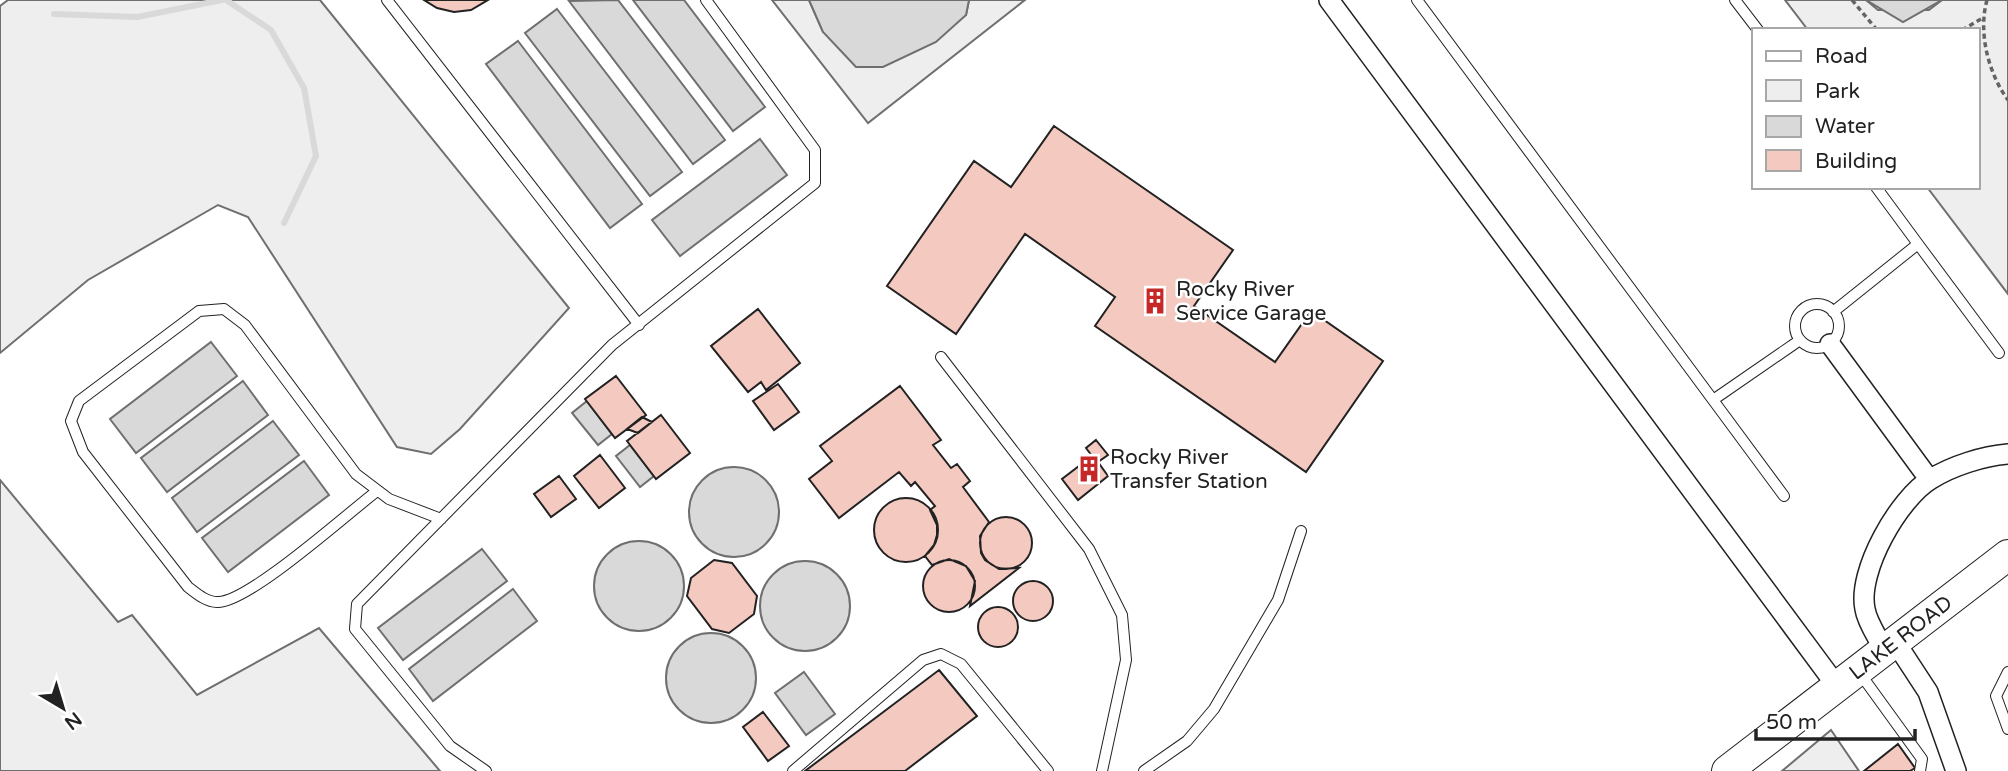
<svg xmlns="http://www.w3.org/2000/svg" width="2008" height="771" font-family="'Varela Round',sans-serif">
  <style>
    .green { fill: #eee; stroke: #6f6f6f; stroke-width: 2 }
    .water { fill: #d9d9d9; stroke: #6f6f6f; stroke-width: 2 }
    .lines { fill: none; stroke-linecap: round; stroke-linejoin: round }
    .stream { stroke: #d9d9d9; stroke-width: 6 }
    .building { fill: #f3c9c0; stroke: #222; stroke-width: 2 }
    .service-casing { stroke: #222; stroke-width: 12 }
    .minor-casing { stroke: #222; stroke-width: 22 }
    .primary-casing { stroke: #222; stroke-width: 32 }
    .path { stroke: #646464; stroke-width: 3.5; stroke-dasharray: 5 3.5; stroke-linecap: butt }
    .service { stroke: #fff; stroke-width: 10 }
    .minor { stroke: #fff; stroke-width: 19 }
    .primary { stroke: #fff; stroke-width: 30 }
    .labels { text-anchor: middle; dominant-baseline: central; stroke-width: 5; stroke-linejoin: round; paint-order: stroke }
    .poi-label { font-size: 21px; fill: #222; stroke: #fff; text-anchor: start }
    .street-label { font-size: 21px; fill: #222; stroke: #fff }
  </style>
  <rect width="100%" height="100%" fill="#fff"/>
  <path class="green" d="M 8,0 L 320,0 L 569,308 L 460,429 L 431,454 L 397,447 L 248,217 L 218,205 L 88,280 L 0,353 L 0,6 Z
    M 772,0 L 809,0 L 823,32 L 966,15 L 969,0 L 1025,0 L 868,123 Z
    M 1785,0 L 1866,0 L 1878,10 L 1929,10 L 1942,0 L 2008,0 L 2008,294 L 1927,187 L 1978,187 L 1978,30 L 1808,30 Z
    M 0,480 L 118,622 L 132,615 L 197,695 L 319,628 L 440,771 L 0,771 Z
    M 1831,730 L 1859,771 L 1782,771 Z"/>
  <path class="water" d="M 618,0 L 725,140 L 693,164 L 569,1 Z
    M 633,0 L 684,0 L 765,107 L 733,131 Z
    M 809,0 L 969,0 L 966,15 L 936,42 L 883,67 L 856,67 L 823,32 Z
    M 1866,0 L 1942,0 L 1903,22 Z
    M 557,9 L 682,172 L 650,196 L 525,33 Z
    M 518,41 L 642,204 L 610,228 L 486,64 Z
    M 760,139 L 787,175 L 680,256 L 652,220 Z
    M 211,342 L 237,376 L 136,453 L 110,419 Z
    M 243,381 L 268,415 L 167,492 L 141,458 Z
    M 587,401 L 612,434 L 598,445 L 572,413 Z
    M 273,421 L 299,455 L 197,532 L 172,498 Z
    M 630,445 L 654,476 L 640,487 L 616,456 Z
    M 304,461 L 329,495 L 228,572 L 202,538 Z
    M689 512a45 45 0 1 1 90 0a45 45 0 1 1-90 0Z
    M594 586a45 45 0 1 1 90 0a45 45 0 1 1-90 0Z
    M 482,549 L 507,581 L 403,660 L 378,628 Z
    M760 606a45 45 0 1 1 90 0a45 45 0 1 1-90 0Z
    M 513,589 L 537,621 L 433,701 L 409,669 Z
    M666 678a45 45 0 1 1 90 0a45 45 0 1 1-90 0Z
    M 804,672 L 835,714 L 806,735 L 775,693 Z"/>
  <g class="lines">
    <path class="stream" d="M 226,0 L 271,30 L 304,88 L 316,156 L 284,223
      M 54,14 L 137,17 L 222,0"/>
  </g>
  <path class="building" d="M 424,0 L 488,0 L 471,10 L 454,12 L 437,8 Z
    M 1054,126 L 1233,250 L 1194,306 L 1275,362 L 1311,311 L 1383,361 L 1306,472 L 1095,326 L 1115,297 L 1025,234 L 956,334 L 887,286 L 974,161 L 1011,187 Z
    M 758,309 L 800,363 L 766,390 L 761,382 L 748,392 L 711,346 Z
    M 616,376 L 646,415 L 615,438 L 585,399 Z
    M 778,384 L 799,412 L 774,430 L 753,401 Z
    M 900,386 L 941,440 L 933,445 L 951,468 L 957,464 L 970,481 L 963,487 L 989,522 L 980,536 L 981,553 L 985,560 L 999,569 L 1019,568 L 970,606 L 975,581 L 966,566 L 949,559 L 932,565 L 925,556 L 934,545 L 937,535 L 937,525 L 930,510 L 935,506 L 915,482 L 911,486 L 899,472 L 839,518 L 809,479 L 832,461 L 820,446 Z
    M 661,415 L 690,453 L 656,479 L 627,441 Z
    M 642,417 L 652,422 L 638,433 L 627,429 Z
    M 1096,440 L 1108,455 L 1098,462 L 1108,476 L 1078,500 L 1062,479 L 1092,456 L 1086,448 Z
    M 600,455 L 625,488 L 599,508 L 574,476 Z
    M 559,476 L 576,499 L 551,517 L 534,494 Z
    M874 530a32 32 0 1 1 64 0a32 32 0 1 1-64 0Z
    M980 543a26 26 0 1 1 52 0a26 26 0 1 1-52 0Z
    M923 586a26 26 0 1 1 52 0a26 26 0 1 1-52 0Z
    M 714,560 L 732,563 L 757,596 L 754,614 L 729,633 L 712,629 L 687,596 L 691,578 Z
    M1013 601a20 20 0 1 1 40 0a20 20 0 1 1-40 0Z
    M978 627a20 20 0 1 1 40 0a20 20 0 1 1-40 0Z
    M 939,670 L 977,716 L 905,771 L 805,771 Z
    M 763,712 L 789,746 L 768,761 L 743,727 Z
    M 1898,744 L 1915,768 L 1910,771 L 1864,771 Z"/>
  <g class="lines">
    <g class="service-casing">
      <path id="service" d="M 387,0 L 639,325
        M 1417,0 L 1713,400 L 1800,340
        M 1735,0 L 1758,30
        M 1918,244 L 1999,353
        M1795 326a22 22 0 1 1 44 0a22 22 0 1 1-44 0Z
        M 1833,312 L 1918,244 L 1876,187
        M 941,357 L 1089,549 L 1122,615 L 1126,660 L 1102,771
        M 1713,400 L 1784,496
        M 377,491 C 348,513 247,604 217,602 C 206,602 196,593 188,587 L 83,452 L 71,421 L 79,401 L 199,311 L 224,309 L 245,325 L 356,474 L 389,499 L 441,519
        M 1859,672 L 1922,759 L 1920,771
        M 2008,672 L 1996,696 L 2008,729
        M 486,771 L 450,746 L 355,629 L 357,604 L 612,345 L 815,183 L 815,150 L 706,0
        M 793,771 L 923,660 L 941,654 L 961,664 L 1048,771
        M 1144,771 L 1187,741 L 1214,709 L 1278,600 L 1301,531"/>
    </g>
    <g class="minor-casing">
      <path id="minor" d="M 1329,0 L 1836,685
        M 1830,344 L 1929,479
        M 1894,640 L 1928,692 L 1956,771
        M 1883,648 C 1877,636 1867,622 1865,609 C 1857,571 1899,498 1931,479 C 1952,466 1983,456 2008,454"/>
    </g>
    <g class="primary-casing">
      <g id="primary">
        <path id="s1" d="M 1727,771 L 2008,555"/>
      </g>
    </g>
    <path class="path" d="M 1852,0 L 1877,30
      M 1987,0 C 1978,32 1988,73 2008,100
      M 1962,30 L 1981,19"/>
    <use href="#service" class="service"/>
    <use href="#minor" class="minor"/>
    <use href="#primary" class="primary"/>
  </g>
  <defs>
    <g id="building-bare" transform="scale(2.1)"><path d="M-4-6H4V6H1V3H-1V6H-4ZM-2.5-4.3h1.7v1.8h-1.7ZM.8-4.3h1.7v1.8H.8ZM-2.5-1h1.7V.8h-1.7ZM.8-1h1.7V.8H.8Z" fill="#c62828" stroke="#fff" stroke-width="2.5" paint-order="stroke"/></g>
  </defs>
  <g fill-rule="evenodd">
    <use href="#building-bare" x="1155" y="301"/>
    <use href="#building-bare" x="1089" y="469"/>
  </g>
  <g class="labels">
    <g class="poi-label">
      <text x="1176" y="289">Rocky River<tspan x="1176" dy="24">Service Garage</tspan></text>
      <text x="1110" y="457">Rocky River<tspan x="1110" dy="24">Transfer Station</tspan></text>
    </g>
    <g class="street-label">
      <text stroke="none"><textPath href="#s1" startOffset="219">LAKE ROAD</textPath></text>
    </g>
  </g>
  <rect x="1752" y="28" width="228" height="161" fill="#ffffff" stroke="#a7a7a7" stroke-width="2"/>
  <rect x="1766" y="51" width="35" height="10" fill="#ffffff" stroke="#a7a7a7" stroke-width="2"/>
  <text x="1815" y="63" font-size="21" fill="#222222">Road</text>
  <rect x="1766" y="80" width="35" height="21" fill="#eeeeee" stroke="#a7a7a7" stroke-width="2"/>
  <text x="1815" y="98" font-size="21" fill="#222222">Park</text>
  <rect x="1766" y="116" width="35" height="21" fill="#d9d9d9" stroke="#a7a7a7" stroke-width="2"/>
  <text x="1815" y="133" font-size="21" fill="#222222">Water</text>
  <rect x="1766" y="150" width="35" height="21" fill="#f3c9c0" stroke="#a7a7a7" stroke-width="2"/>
  <text x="1815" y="168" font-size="21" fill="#222222">Building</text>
  <g transform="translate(63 708) rotate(142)" stroke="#ffffff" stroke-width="5" paint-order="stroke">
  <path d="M0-5L12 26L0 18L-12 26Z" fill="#222222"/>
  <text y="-10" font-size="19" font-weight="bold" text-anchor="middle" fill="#222222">N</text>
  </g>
  <path d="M1756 729v10h159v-10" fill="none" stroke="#222222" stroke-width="3.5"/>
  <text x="1766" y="729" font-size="21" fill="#222222" stroke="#ffffff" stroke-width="5" paint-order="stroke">50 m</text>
</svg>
